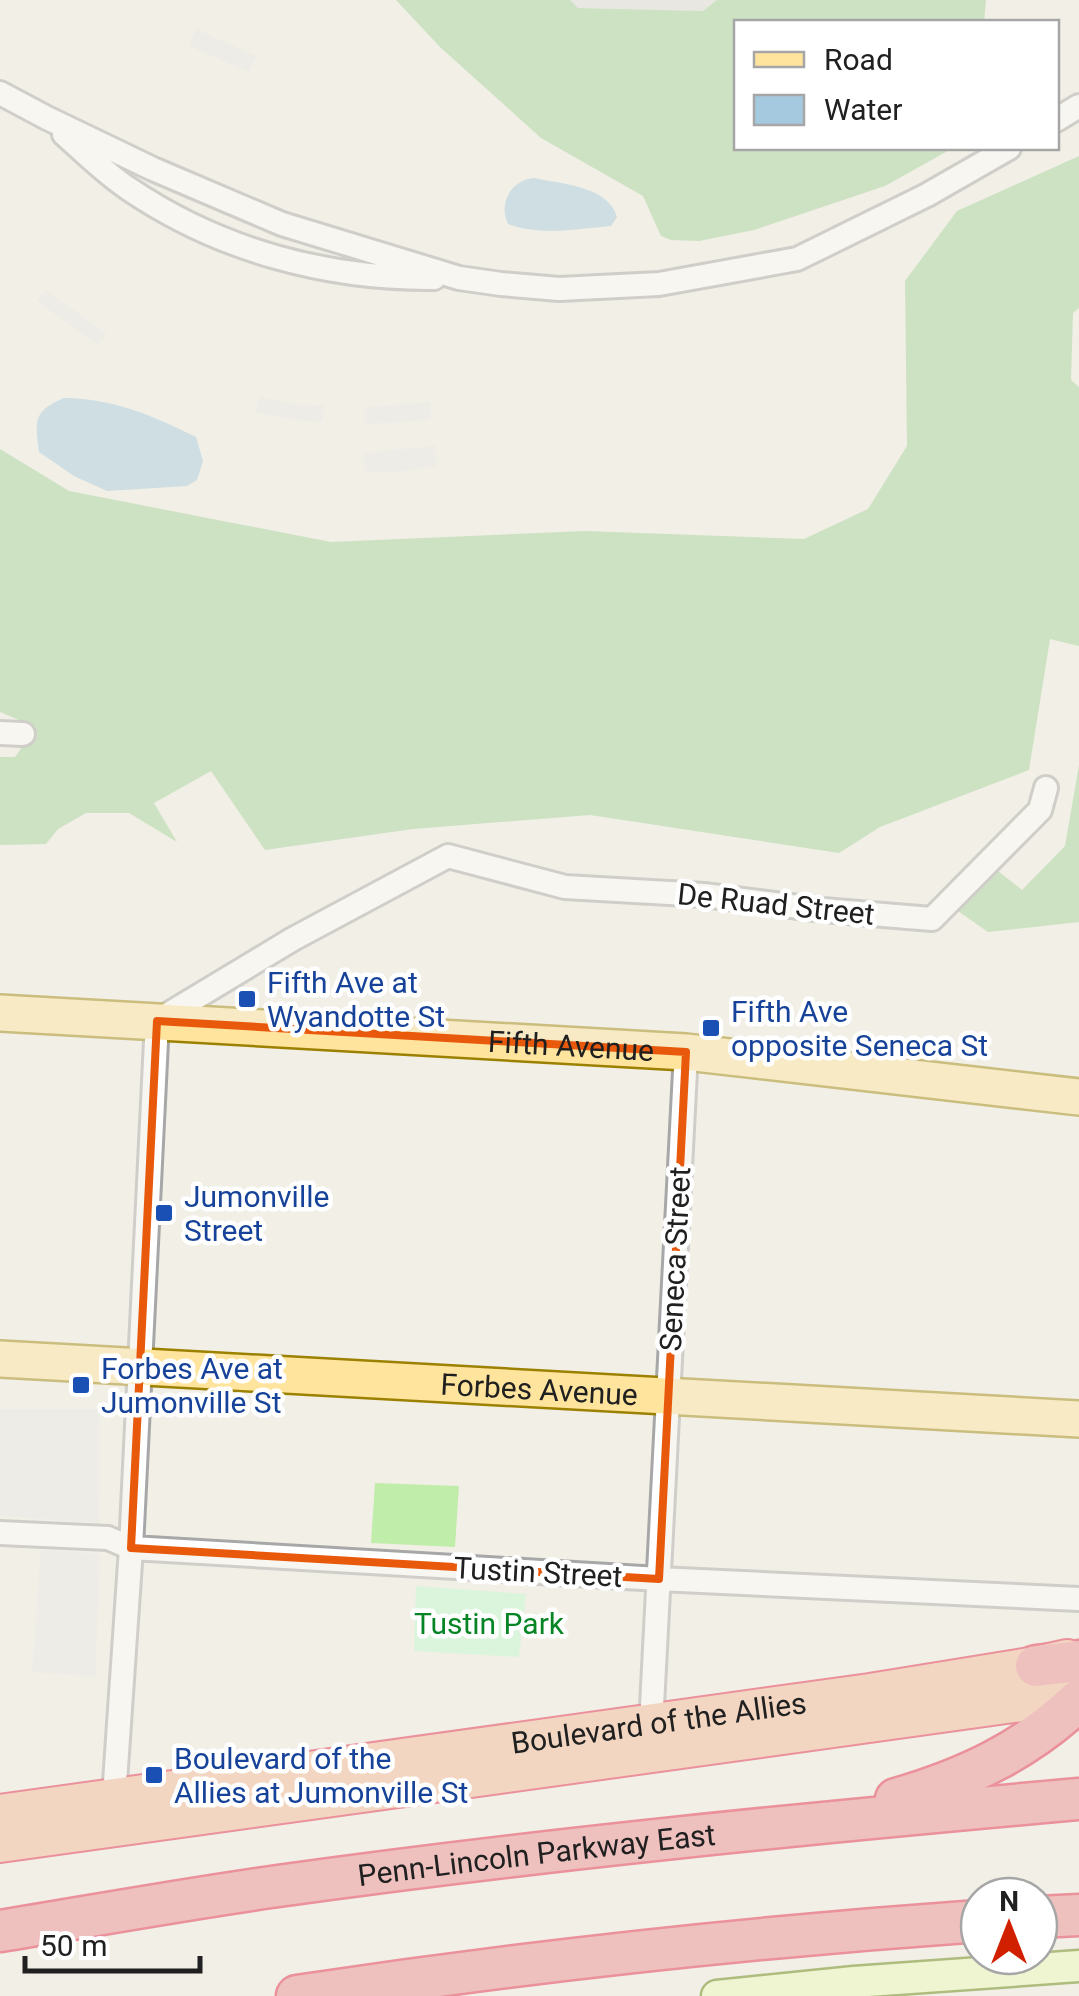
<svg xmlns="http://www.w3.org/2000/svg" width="1079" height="1996" font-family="Roboto,sans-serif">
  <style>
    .residential { fill: #dedddd }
    .grass { fill: #c1edaa }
    .forest { fill: #a1d299 }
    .park { fill: #c2fcd0 }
    .parking { fill: #e8e8e8 }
    .water { fill: #a5cae0 }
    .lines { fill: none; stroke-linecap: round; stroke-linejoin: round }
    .minor-casing { stroke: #a7a7a7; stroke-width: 28 }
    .secondary-casing { stroke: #5d7e00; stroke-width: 35 }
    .primary-casing { stroke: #9c8100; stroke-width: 40 }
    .trunk-casing { stroke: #e31f44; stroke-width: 42 }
    .motorway-casing { stroke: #e31f44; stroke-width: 45 }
    .minor { stroke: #fff; stroke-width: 22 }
    .secondary { stroke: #eefcb9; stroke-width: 30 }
    .primary { stroke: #ffe49d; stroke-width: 35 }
    .trunk { stroke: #f5b896; stroke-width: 38 }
    .motorway { stroke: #eb8b8e; stroke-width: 40 }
    .marked { fill: none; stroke: #e8590c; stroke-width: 8; stroke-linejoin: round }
    .transit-dot { fill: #1a4fb4; stroke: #fff; stroke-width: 4 }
    .labels { text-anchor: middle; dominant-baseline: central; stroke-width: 9; stroke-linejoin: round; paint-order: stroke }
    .street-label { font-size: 30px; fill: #202020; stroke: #fff }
    .transit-label { font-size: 30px; fill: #164399; stroke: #fff; text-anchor: start }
    .park-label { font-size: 30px; fill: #078525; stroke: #fff }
  </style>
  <rect width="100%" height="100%" fill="#f1efe6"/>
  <path class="residential" d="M 570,0 L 717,0 L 703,11 L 578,8 Z"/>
  <path class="grass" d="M 375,1483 L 459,1486 L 455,1547 L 371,1543 Z"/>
  <path class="forest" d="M 396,0 L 570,0 L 578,8 L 703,11 L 717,0 L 986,0 L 984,22 L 736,22 L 736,148 L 953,148 L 885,186 L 754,230 L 699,241 L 671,240 L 661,236 L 643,196 L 541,138 L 440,47 Z
    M 1079,156 L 1079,308 L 1073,313 L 1071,380 L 1079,387 L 1079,646 L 1050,639 L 1029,770 L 880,827 L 839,853 L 590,815 L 413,829 L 265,850 L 211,771 L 154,803 L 177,842 L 129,813 L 86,813 L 58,829 L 46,844 L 0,845 L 0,757 L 15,757 L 36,727 L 0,712 L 0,449 L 69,491 L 331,542 L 585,531 L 804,539 L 868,509 L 907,446 L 905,281 L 957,211 Z
    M 1079,765 L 1079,922 L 988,932 L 958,911 L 998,871 L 1022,890 L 1065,846 Z"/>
  <path class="park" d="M 416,1586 L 526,1594 L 519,1657 L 414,1651 Z"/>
  <path class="parking" d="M 196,29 L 256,56 L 249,72 L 189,46 Z
    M 46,290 L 106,334 L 98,345 L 37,301 Z
    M 259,397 L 293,404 L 325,406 L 322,422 L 293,420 L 256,412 Z
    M 430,402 L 431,420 L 365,424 L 364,407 Z
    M 435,446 L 437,466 L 401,471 L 365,472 L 363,453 Z
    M 0,1409 L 100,1409 L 99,1523 L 0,1516 Z
    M 41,1550 L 100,1554 L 95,1677 L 32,1672 Z"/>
  <path class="water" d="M 534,178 C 561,184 609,186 617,217 L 611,226 C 577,229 540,236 508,224 C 498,203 511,180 534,178 Z
    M 64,398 C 115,399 151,415 196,437 L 203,461 L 197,480 L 187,486 L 107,491 L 74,476 L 39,452 C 35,421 33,411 64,398 Z"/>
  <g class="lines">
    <g class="minor-casing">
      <path id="minor" d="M 0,93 L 47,118 L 153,169 L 282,224 L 459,278 L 501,284 L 559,289 L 659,284 L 797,259 L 927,195 L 1009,148
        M 1056,120 L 1079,106
        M 64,134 C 85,153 105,173 129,189 C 219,250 326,279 434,278
        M 0,733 L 23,734
        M 0,1533 L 108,1538 L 131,1548 L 149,1549 L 659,1579 L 1079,1599
        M 652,1706 L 686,1052
        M 114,1797 L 131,1548 L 157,1021 L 293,939 L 448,856 L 565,887 L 704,895 L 823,910 L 932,919 L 1040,810 L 1046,788"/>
    </g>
    <g class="secondary-casing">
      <path id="secondary" d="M 717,1996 L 854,1982 L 1079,1966"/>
    </g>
    <g class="primary-casing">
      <g id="primary">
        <path id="s1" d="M 0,1013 L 686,1052 L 1079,1097"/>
        <path id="s2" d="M 0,1359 L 1079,1419"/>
      </g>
    </g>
    <g class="trunk-casing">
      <g id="trunk">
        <path id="s3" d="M 0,1814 L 870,1693 L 1036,1666 L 1067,1659"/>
        <path d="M 0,1843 L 1079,1694"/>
      </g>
    </g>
    <g class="motorway-casing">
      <g id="motorway">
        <path d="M 1036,1666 L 1079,1661"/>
        <path d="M 896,1799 C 965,1779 1026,1751 1079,1700"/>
        <path d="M 1039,1917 L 1079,1915"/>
        <path id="s4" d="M 0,1931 C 92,1916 185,1899 278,1886 C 544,1849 811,1823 1079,1799"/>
        <path d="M 297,1996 C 523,1962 751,1937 979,1921"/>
      </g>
    </g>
    <use href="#minor" class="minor"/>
    <use href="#secondary" class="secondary"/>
    <use href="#primary" class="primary"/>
    <use href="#trunk" class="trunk"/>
    <use href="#motorway" class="motorway"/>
  </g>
  <path d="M0 0H1079V1996H0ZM 157,1021 L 686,1052 L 659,1579 L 131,1548 Z" fill="#f1efe6" fill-opacity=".55" fill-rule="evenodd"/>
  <path class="marked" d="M 157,1021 L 686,1052 L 659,1579 L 131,1548 Z"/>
  <g class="transit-dot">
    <rect x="237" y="989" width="20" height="20" rx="5"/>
    <rect x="701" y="1018" width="20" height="20" rx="5"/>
    <rect x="154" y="1203" width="20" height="20" rx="5"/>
    <rect x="71" y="1375" width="20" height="20" rx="5"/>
    <rect x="144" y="1765" width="20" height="20" rx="5"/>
  </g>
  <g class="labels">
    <g class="street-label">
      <text transform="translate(776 904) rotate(6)">De Ruad Street</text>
      <text stroke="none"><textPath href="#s1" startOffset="572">Fifth Avenue</textPath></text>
      <text transform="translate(675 1259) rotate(-87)">Seneca Street</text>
      <text stroke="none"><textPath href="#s2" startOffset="540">Forbes Avenue</textPath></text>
      <text transform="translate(538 1572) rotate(3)">Tustin Street</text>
      <text stroke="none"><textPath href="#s3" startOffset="665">Boulevard of the Allies</textPath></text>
      <text stroke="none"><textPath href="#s4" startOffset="542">Penn-Lincoln Parkway East</textPath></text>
    </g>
    <g class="transit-label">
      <text x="267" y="982">Fifth Ave at<tspan x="267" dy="34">Wyandotte St</tspan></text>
      <text x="731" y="1011">Fifth Ave<tspan x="731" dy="34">opposite Seneca St</tspan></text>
      <text x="184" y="1196">Jumonville<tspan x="184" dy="34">Street</tspan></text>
      <text x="101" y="1368">Forbes Ave at<tspan x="101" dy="34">Jumonville St</tspan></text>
      <text x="174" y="1758">Boulevard of the<tspan x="174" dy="34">Allies at Jumonville St</tspan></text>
    </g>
    <g class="park-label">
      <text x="489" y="1623">Tustin Park</text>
    </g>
  </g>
  <rect x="734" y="20" width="325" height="130" fill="#ffffff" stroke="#a6a6a6" stroke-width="2.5"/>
  <rect x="754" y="52" width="50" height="15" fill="#ffe49d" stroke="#a6a6a6" stroke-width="2.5"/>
  <text x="824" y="70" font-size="30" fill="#202020">Road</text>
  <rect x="754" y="95" width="50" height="30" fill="#a5cae0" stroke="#a6a6a6" stroke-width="2.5"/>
  <text x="824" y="120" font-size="30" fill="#202020">Water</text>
  <g transform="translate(1009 1926)"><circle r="48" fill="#ffffff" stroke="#a6a6a6" stroke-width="2.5"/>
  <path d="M0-8L18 38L0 25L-18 38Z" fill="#d02000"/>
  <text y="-15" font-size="28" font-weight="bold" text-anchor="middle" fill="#202020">N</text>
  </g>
  <path d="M25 1956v15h175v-15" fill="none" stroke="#202020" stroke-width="5"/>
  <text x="40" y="1956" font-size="30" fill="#202020" stroke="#ffffff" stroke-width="8" paint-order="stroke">50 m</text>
</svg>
